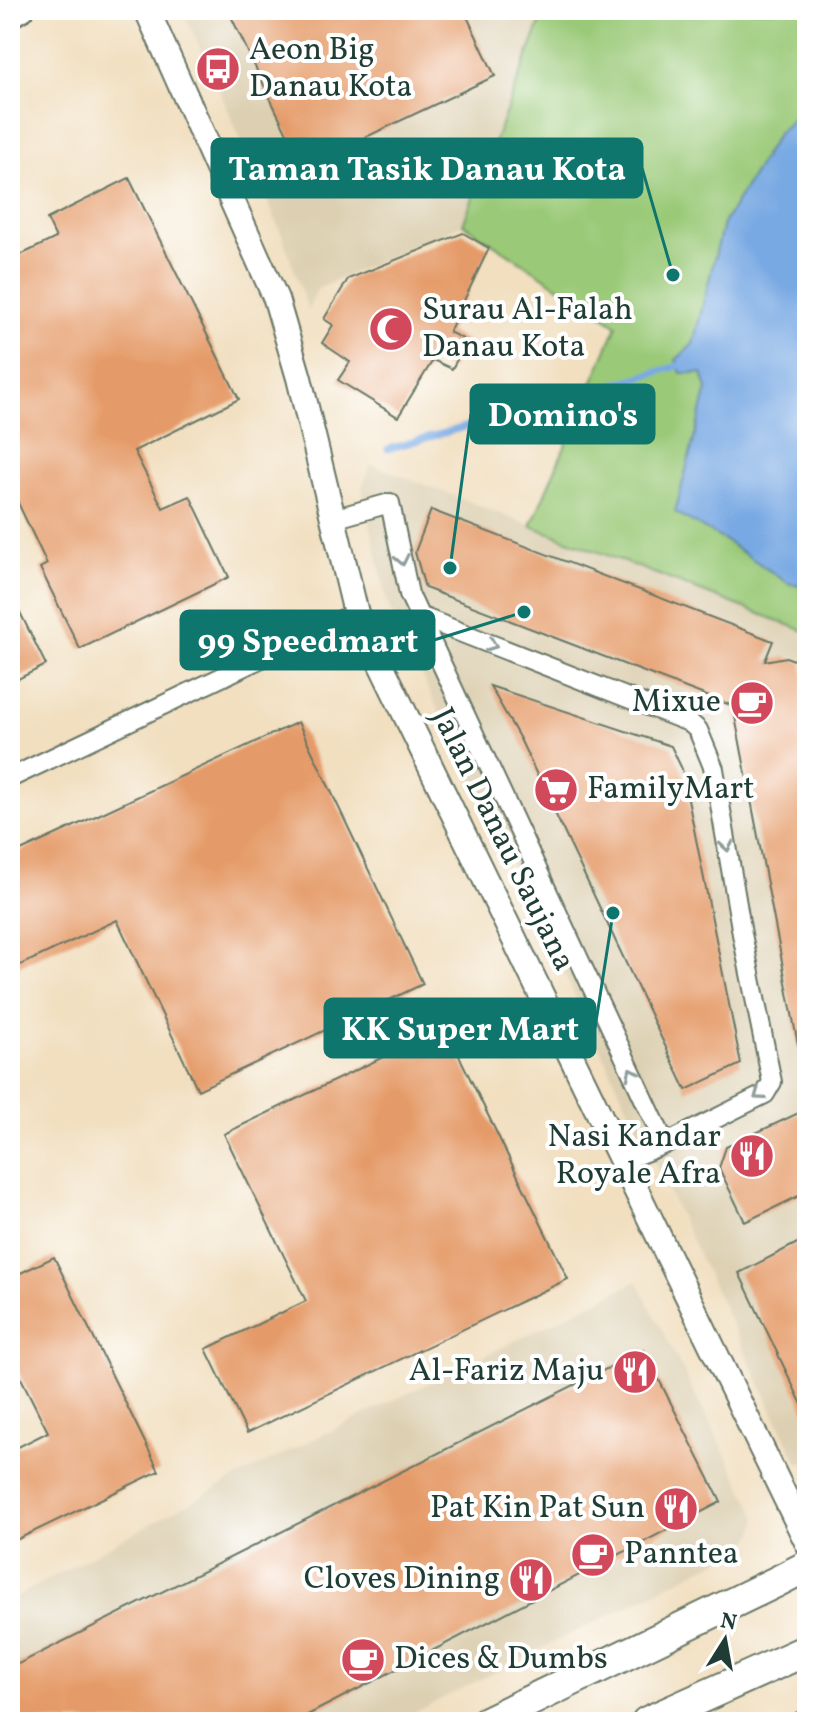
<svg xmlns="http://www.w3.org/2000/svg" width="817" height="1732" font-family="Vollkorn,serif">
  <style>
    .built { fill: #ddd0b2 }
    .green { fill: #9ac977; stroke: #5c8356; stroke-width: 2 }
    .water { fill: #78a9e3; stroke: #4c738c; stroke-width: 2 }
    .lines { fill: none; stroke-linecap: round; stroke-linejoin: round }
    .stream { stroke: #78a9e3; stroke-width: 7 }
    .building { fill: #e59b69 }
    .minor-casing { stroke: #687665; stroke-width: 22 }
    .tertiary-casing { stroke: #687665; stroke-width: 28 }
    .primary-casing { stroke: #687665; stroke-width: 34 }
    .minor { stroke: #fff; stroke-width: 18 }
    .tertiary { stroke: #fff; stroke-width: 24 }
    .primary { stroke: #fff; stroke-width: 30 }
    .oneway { stroke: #8f9e9a }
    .labels { text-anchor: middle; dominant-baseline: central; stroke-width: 8; stroke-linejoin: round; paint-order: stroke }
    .poi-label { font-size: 32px; fill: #1f3d34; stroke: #fff; text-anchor: start }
    .street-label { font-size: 32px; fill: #1f3d34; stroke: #fff }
    .leader { fill: none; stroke: #0f766e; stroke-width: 3 }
    .callout-dot { fill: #0f766e; stroke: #fff; stroke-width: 3 }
    .callout { fill: #0f766e; stroke: #0f766e; stroke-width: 3 }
    .callout-label { font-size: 34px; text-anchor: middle; font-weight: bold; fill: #fff }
  </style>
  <rect width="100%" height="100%" fill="#fff"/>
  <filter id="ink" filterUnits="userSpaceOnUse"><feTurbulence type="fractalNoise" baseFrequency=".0125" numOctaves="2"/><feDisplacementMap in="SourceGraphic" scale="16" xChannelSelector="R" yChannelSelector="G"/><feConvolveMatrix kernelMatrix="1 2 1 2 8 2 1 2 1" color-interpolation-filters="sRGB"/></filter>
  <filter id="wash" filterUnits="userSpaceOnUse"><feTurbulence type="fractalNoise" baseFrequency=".006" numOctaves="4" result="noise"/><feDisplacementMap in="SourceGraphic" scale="32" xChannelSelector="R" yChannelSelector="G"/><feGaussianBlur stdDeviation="1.8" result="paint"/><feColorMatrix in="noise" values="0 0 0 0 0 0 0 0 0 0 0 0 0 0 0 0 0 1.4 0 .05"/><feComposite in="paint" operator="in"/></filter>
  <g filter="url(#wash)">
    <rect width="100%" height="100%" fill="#f1dfc0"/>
    <path class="built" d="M 182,10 L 545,10 L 463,224 L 317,289 L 308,310 L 283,237 L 218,87 Z
      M 371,464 L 807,632 L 807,1464 L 798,1463 L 387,603 L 362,487 Z
      M 637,1281 L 758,1517 L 754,1534 L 745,1547 L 395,1722 L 10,1722 L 10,1600 L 235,1478 Z"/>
    <path class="green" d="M 545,10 L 807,10 L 807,632 L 531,526 L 617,325 L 463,224 Z"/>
    <path class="water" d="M 807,106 L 807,588 L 788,583 L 724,540 L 675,512 L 707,389 L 702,373 L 681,373 L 676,360 L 693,344 L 723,224 L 778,133 Z"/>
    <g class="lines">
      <path class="stream" d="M 388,449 L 678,366"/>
    </g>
    <g id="blocks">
      <path class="building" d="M 228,10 L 464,10 L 495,76 L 303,167 Z
        M 129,178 L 239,399 L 134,451 L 163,508 L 190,496 L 229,577 L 80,649 L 40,568 L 47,564 L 10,486 L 10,260 L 56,238 L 47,219 Z
        M 463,233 L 489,248 L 449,332 L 467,341 L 452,369 L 433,360 L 398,417 L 338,380 L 350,362 L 322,343 L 333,325 L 324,319 L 348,279 Z
        M 431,510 L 773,641 L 765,661 L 786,657 L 802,663 L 807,692 L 807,1044 L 798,1045 L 733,706 L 425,588 L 415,552 Z
        M 10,592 L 46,665 L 10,683 Z
        M 490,686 L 671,746 L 682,769 L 741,1064 L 686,1090 L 520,739 Z
        M 298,722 L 423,984 L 198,1090 L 117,920 L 10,970 L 10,856 Z
        M 445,1027 L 568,1279 L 247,1433 L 206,1349 L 306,1301 L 224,1134 Z
        M 807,1109 L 807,1192 L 745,1222 L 719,1168 L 726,1147 Z
        M 807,1238 L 807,1415 L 739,1273 Z
        M 54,1257 L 159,1471 L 10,1543 L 10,1451 L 48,1432 L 10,1356 L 10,1278 Z
        M 644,1350 L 721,1502 L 294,1722 L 10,1722 L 10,1668 Z"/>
    </g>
  </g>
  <g filter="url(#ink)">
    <use href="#blocks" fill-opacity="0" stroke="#687665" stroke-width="2"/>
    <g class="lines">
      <g class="minor-casing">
        <path id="minor" d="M 10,19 L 25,10
          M 333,519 L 390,503 L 409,594 L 665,1144
          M 419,616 L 689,722 L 698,730 L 714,769 L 742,934 L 772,1082 L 765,1094 L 665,1144 L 622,1161
          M 10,778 L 356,613
          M 800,1722 L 807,1718"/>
      </g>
      <g class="tertiary-casing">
        <path id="tertiary" d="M 147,10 L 276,299 L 299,378 L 356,613 L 807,1542"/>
      </g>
      <g class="primary-casing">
        <path id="primary" d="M 486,1722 L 776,1582 L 807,1566
          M 647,1722 L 807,1650"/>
      </g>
      <use href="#minor" class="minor"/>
      <use href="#tertiary" class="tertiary"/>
      <use href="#primary" class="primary"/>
    </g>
    <defs><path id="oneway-chevron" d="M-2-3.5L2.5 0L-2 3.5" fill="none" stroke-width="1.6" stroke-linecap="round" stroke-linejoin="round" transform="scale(2)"/></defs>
    <g class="oneway">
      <use href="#oneway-chevron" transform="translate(402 560) rotate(78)"/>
      <use href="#oneway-chevron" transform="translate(492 645) rotate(21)"/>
      <use href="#oneway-chevron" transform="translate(727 846) rotate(80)"/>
      <use href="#oneway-chevron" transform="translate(632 1073) rotate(-115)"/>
      <use href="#oneway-chevron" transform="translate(759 1095) rotate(144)"/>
    </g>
  </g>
  <defs>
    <g id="bus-disc" transform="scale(2.3)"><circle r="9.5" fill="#d1495b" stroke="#fff"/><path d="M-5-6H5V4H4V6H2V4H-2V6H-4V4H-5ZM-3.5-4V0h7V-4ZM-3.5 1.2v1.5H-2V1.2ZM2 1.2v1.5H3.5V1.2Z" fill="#fff"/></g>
    <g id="mosque-disc" transform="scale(2.3)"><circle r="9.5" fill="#d1495b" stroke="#fff"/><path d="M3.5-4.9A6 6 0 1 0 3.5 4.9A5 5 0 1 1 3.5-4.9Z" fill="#fff"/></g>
    <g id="cafe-disc" transform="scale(2.3)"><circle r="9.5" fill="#d1495b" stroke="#fff"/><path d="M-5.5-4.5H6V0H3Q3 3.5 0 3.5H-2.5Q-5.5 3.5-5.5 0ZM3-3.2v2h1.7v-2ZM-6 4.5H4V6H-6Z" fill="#fff"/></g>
    <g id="supermarket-disc" transform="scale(2.3)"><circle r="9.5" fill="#d1495b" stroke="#fff"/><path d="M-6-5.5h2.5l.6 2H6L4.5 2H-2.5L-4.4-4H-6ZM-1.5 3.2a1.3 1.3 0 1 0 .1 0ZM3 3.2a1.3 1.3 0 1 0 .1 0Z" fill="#fff"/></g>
    <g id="restaurant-disc" transform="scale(2.3)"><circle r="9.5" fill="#d1495b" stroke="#fff"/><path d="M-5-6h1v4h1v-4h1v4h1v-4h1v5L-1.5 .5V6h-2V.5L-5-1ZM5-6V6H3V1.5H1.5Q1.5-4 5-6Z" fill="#fff"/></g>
  </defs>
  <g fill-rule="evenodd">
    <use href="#bus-disc" x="218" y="69"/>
    <use href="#mosque-disc" x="391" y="329"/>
    <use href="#cafe-disc" x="752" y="703"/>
    <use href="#supermarket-disc" x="556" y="790"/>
    <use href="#restaurant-disc" x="752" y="1156"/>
    <use href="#restaurant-disc" x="635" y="1372"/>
    <use href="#restaurant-disc" x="676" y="1509"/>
    <use href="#cafe-disc" x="593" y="1555"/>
    <use href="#restaurant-disc" x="531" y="1580"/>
    <use href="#cafe-disc" x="363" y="1660"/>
  </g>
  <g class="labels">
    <g class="poi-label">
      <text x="249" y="51">Aeon Big<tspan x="249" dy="37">Danau Kota</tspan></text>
      <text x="422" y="311">Surau Al-Falah<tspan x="422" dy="37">Danau Kota</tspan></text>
      <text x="721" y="703" text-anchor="end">Mixue</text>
      <text x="587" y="790">FamilyMart</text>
      <text x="721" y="1138" text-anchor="end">Nasi Kandar<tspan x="721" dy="37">Royale Afra</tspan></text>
      <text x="604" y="1372" text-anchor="end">Al-Fariz Maju</text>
      <text x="645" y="1509" text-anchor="end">Pat Kin Pat Sun</text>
      <text x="624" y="1555">Panntea</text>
      <text x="500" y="1580" text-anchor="end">Cloves Dining</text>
      <text x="394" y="1660">Dices &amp; Dumbs</text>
    </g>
    <g class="street-label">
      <text transform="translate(502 840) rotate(64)">Jalan Danau Saujana</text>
    </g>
  </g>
  <path class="leader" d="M673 275L642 168M450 568L471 414M524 612L434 640M613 913L595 1028"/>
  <g class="callout-dot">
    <circle cx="673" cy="275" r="8"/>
    <circle cx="450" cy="568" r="8"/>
    <circle cx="524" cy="612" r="8"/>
    <circle cx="613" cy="913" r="8"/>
  </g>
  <g class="callout">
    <rect x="212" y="139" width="430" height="58" rx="8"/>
    <rect x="471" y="385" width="183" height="58" rx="8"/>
    <rect x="181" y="611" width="253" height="58" rx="8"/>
    <rect x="325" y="999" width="270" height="58" rx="8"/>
  </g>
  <g class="callout-label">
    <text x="427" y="180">Taman Tasik Danau Kota</text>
    <text x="563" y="426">Domino's</text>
    <text x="308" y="652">99 Speedmart</text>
    <text x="460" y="1040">KK Super Mart</text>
  </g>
  <rect width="817" height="1732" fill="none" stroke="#fff" stroke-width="40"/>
  <g transform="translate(725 1640) rotate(11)" stroke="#ffffff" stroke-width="6" paint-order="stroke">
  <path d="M0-6L14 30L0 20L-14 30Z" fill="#1f3d34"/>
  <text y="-12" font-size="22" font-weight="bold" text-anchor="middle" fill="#1f3d34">N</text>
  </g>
</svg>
